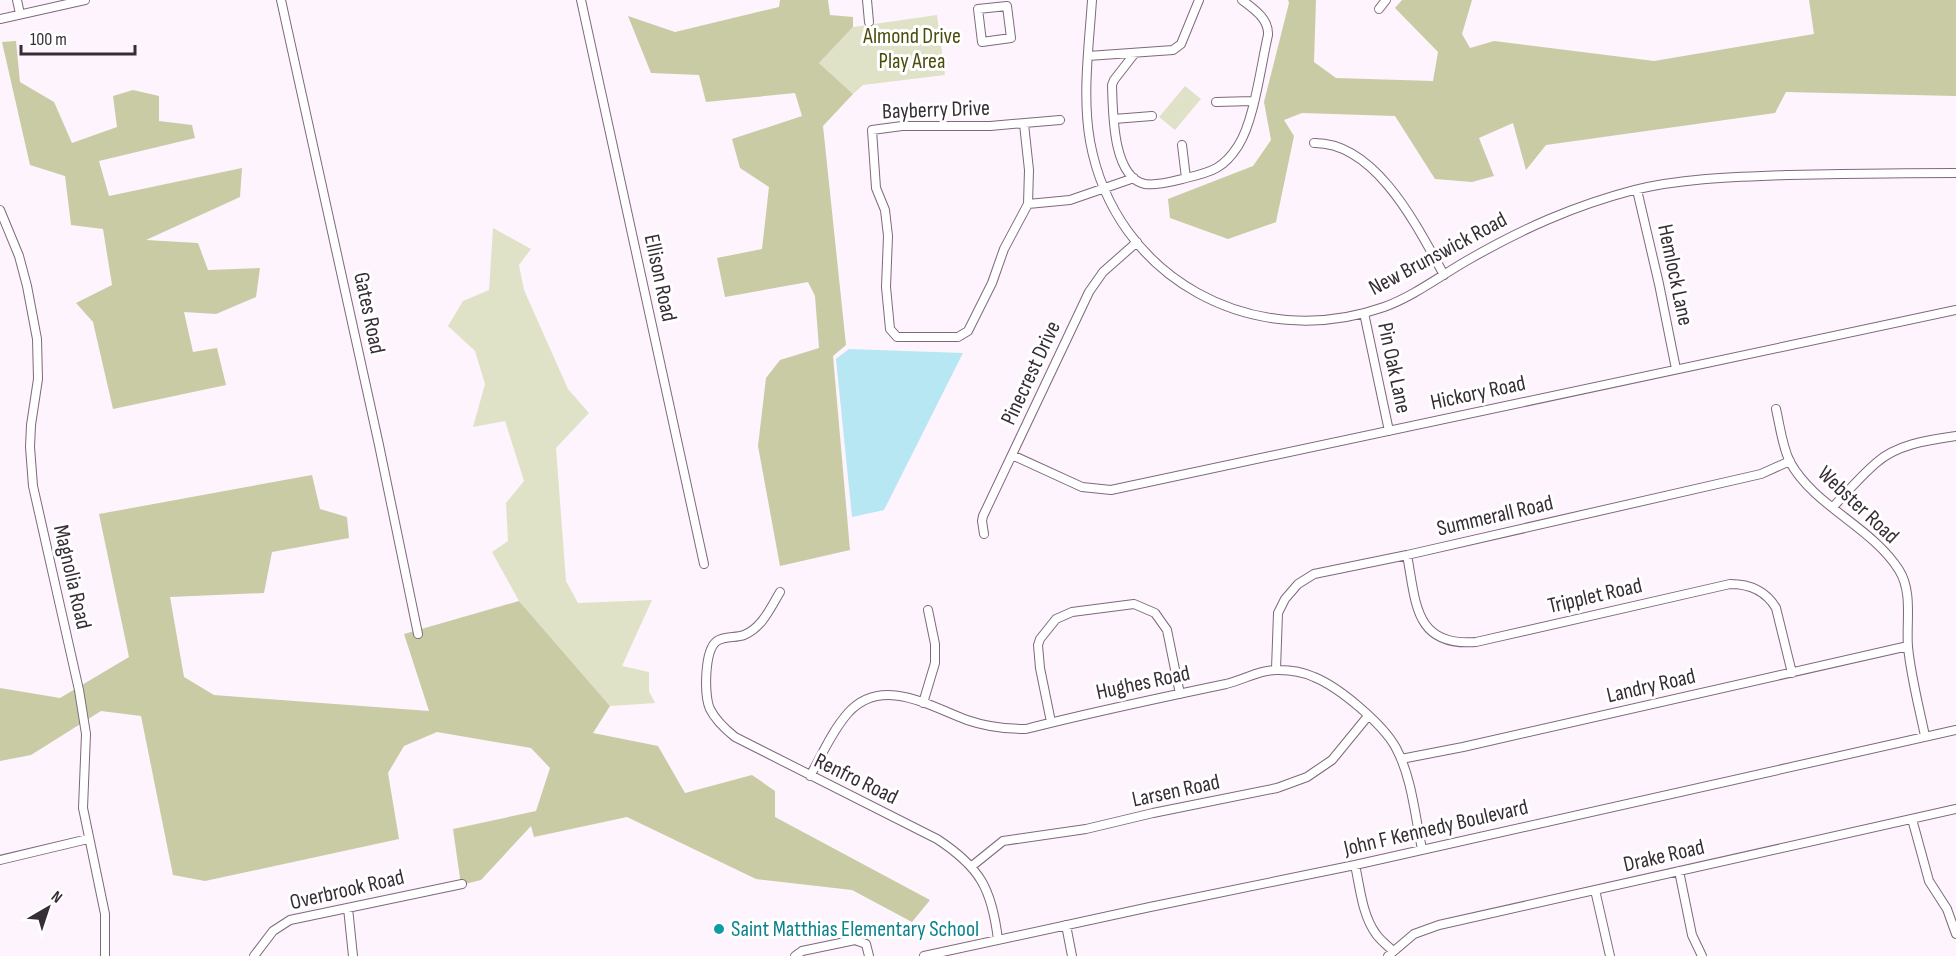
<svg xmlns="http://www.w3.org/2000/svg" width="1956" height="956" font-family="'Sofia Sans Condensed',sans-serif">
  <style>
    .green { fill: #e0e2c7 }
    .forest { fill: #c8cba4 }
    .water { fill: #b7e7f3 }
    .lines { fill: none; stroke-linecap: round; stroke-linejoin: round }
    .minor-casing { stroke: #7e697c; stroke-width: 10 }
    .minor { stroke: #fff; stroke-width: 8 }
    .culture-dot { fill: #0f9aa8; stroke: #fff; stroke-width: 2 }
    .labels { text-anchor: middle; dominant-baseline: central; stroke-width: 6; stroke-linejoin: round; paint-order: stroke }
    .park-label { font-size: 22px; fill: #4b4c0c; stroke: #fff }
    .street-label { font-size: 22px; fill: #362d35; stroke: #fff }
    .culture-label { font-size: 22px; fill: #0d838f; stroke: #fff; text-anchor: start }
  </style>
  <rect width="100%" height="100%" fill="#fef4fd"/>
  <path class="green" d="M 937,15 L 945,75 L 863,85 L 853,94 L 819,63 L 853,27 Z
    M 1185,86 L 1201,99 L 1175,130 L 1159,117 Z
    M 493,228 L 531,249 L 519,265 L 524,290 L 568,389 L 589,413 L 556,448 L 566,581 L 578,603 L 652,600 L 622,666 L 649,672 L 649,691 L 655,703 L 610,706 L 519,601 L 492,552 L 508,541 L 506,503 L 524,481 L 505,421 L 473,427 L 485,384 L 475,351 L 448,326 L 463,301 L 489,290 Z"/>
  <path class="forest" d="M 780,0 L 828,0 L 830,15 L 853,17 L 853,27 L 819,63 L 853,94 L 823,126 L 846,345 L 833,356 L 850,550 L 780,566 L 758,446 L 766,378 L 780,360 L 819,348 L 815,296 L 808,282 L 725,297 L 717,258 L 762,249 L 769,187 L 740,168 L 732,139 L 802,116 L 795,93 L 706,102 L 699,75 L 651,73 L 628,16 L 675,32 L 779,7 Z
    M 1288,0 L 1316,0 L 1314,62 L 1336,78 L 1433,81 L 1438,52 L 1395,8 L 1402,0 L 1472,0 L 1462,34 L 1470,48 L 1494,41 L 1654,61 L 1814,34 L 1809,0 L 1956,0 L 1956,96 L 1786,92 L 1775,113 L 1546,145 L 1526,170 L 1513,123 L 1479,138 L 1494,176 L 1472,182 L 1435,179 L 1395,116 L 1302,113 L 1284,120 L 1294,136 L 1276,222 L 1228,239 L 1170,218 L 1168,199 L 1253,166 L 1271,140 L 1264,102 L 1289,3 Z
    M 16,41 L 20,82 L 54,102 L 72,143 L 117,127 L 113,96 L 133,90 L 159,96 L 159,121 L 192,125 L 195,138 L 99,161 L 109,196 L 242,168 L 240,197 L 146,240 L 198,243 L 208,270 L 260,268 L 256,297 L 216,314 L 184,312 L 193,352 L 217,348 L 226,385 L 113,409 L 93,322 L 76,303 L 112,285 L 103,229 L 71,225 L 65,176 L 30,165 L 2,42 Z
    M 312,475 L 320,509 L 347,517 L 349,538 L 272,552 L 264,593 L 170,597 L 184,677 L 214,695 L 429,711 L 404,634 L 519,601 L 610,706 L 593,733 L 658,746 L 685,793 L 752,775 L 775,791 L 775,817 L 930,900 L 912,922 L 852,890 L 756,879 L 627,817 L 534,837 L 531,826 L 481,880 L 461,885 L 453,829 L 536,811 L 550,768 L 531,748 L 437,732 L 404,746 L 388,773 L 399,839 L 205,881 L 173,875 L 141,716 L 101,711 L 31,755 L 0,761 L 0,688 L 60,698 L 129,657 L 99,514 Z"/>
  <path class="water" d="M 849,349 L 963,353 L 884,510 L 852,517 L 836,359 Z"/>
  <g class="lines">
    <g class="minor-casing">
      <path id="minor" d="M 17,0 L 20,14
        M 281,0 L 379,445 L 418,634
        M 581,0 L 704,564
        M 867,0 L 869,22
        M 1092,0 C 1089,46 1082,95 1090,141 C 1115,279 1254,353 1384,307 C 1414,296 1440,276 1468,260 C 1522,229 1573,206 1634,190 C 1684,178 1735,177 1786,175 C 1843,174 1899,173 1956,173
        M 1007,6 L 1011,38 L 982,42 L 978,9 Z
        M 1379,9 L 1386,0
        M 0,19 L 85,0
        M 1135,53 L 1114,80 L 1112,85 C 1113,111 1112,177 1145,184 C 1157,186 1174,181 1186,178 C 1212,172 1224,168 1238,146 C 1254,122 1261,65 1268,35 C 1269,19 1254,9 1242,0
        M 1088,56 L 1173,50 L 1181,44 L 1199,0
        M 1216,102 L 1253,101
        M 1114,119 L 1152,116
        M 1024,124 L 1029,170 L 1028,204 L 1004,249 L 992,283 L 968,331 L 958,337 L 897,337 L 890,329 L 886,287 L 888,236 L 885,210 L 876,188 L 872,130 L 902,126 L 990,126 L 1060,120
        M 1314,143 C 1376,142 1418,228 1444,275
        M 1182,145 L 1186,178
        M 1637,190 L 1659,284 L 1676,369
        M 1028,204 L 1070,200 L 1134,178
        M 0,210 L 19,256 L 27,286 L 37,339 L 38,379 L 31,425 L 30,447 L 33,486 L 79,690 L 86,734 L 83,808 L 105,914 L 105,956
        M 1364,313 L 1389,431
        M 1776,409 C 1780,426 1782,446 1790,462 C 1814,506 1872,527 1899,570 C 1913,592 1906,623 1908,647 C 1911,677 1919,707 1925,736
        M 1012,455 L 1082,487 L 1111,490 L 1956,310
        M 1833,507 C 1847,492 1861,476 1876,463 C 1897,444 1929,440 1956,436
        M 984,534 L 982,521 L 983,516 L 1089,292 L 1103,272 L 1137,242
        M 1407,555 C 1416,602 1414,647 1476,642 L 1730,584 C 1750,584 1766,591 1776,608 L 1792,673
        M 780,592 C 771,607 762,628 744,635 C 736,638 724,636 717,641 C 704,650 704,696 710,709 C 716,721 725,729 735,737 L 937,839 C 980,867 992,889 998,940
        M 1276,669 L 1278,613 L 1285,599 L 1298,584 L 1314,574 L 1407,555 L 1761,474 L 1790,461
        M 923,703 L 935,663 L 935,644 L 928,610
        M 1051,722 L 1040,668 L 1038,645 L 1040,639 L 1056,619 L 1072,612 L 1134,604 L 1155,613 L 1167,630 L 1180,694
        M 1401,759 L 1463,747 L 1908,646
        M 810,776 C 822,755 832,731 848,713 C 882,675 931,707 967,720 C 987,727 1005,729 1026,729 C 1092,712 1159,698 1226,684 C 1243,680 1261,669 1279,670 C 1290,670 1303,672 1314,677 C 1339,687 1383,724 1396,748 C 1412,778 1415,816 1422,849
        M 1912,819 L 1929,881 L 1947,909 L 1956,934
        M 0,860 L 88,839
        M 1355,865 C 1360,887 1362,915 1376,934 C 1380,940 1387,945 1393,951
        M 972,866 L 1003,841 L 1086,829 L 1153,813 L 1277,788 L 1307,777 L 1332,760 L 1368,716
        M 1679,871 L 1692,935 L 1702,956
        M 1595,890 L 1610,956
        M 348,908 L 353,956
        M 1066,925 L 1072,956
        M 254,956 L 273,931 L 290,920 L 462,884
        M 795,956 L 802,951 L 855,940 L 866,944 L 869,956
        M 924,956 L 1150,907 L 1355,865 L 1956,730
        M 1388,956 L 1414,934 L 1439,925 L 1956,809"/>
    </g>
    <use href="#minor" class="minor"/>
  </g>
  <circle class="culture-dot" cx="719" cy="929" r="6"/>
  <g class="labels">
    <g class="park-label">
      <text x="912" y="36">Almond Drive<tspan x="912" dy="25">Play Area</tspan></text>
    </g>
    <g class="street-label">
      <text transform="translate(936 110) rotate(-2)">Bayberry Drive</text>
      <text transform="translate(1438 254) rotate(-28)">New Brunswick Road</text>
      <text transform="translate(1675 275) rotate(78)">Hemlock Lane</text>
      <text transform="translate(660 278) rotate(78)">Ellison Road</text>
      <text transform="translate(369 313) rotate(78)">Gates Road</text>
      <text transform="translate(1394 368) rotate(78)">Pin Oak Lane</text>
      <text transform="translate(1031 373) rotate(-65)">Pinecrest Drive</text>
      <text transform="translate(1478 393) rotate(-12)">Hickory Road</text>
      <text transform="translate(1858 505) rotate(43)">Webster Road</text>
      <text transform="translate(1495 516) rotate(-13)">Summerall Road</text>
      <text transform="translate(72 577) rotate(77)">Magnolia Road</text>
      <text transform="translate(1595 596) rotate(-13)">Tripplet Road</text>
      <text transform="translate(1143 683) rotate(-12)">Hughes Road</text>
      <text transform="translate(1651 686) rotate(-13)">Landry Road</text>
      <text transform="translate(856 779) rotate(26)">Renfro Road</text>
      <text transform="translate(1176 791) rotate(-12)">Larsen Road</text>
      <text transform="translate(1436 828) rotate(-13)">John F Kennedy Boulevard</text>
      <text transform="translate(1664 856) rotate(-13)">Drake Road</text>
      <text transform="translate(347 890) rotate(-13)">Overbrook Road</text>
    </g>
    <g class="culture-label">
      <text x="731" y="929">Saint Matthias Elementary School</text>
    </g>
  </g>
  <g transform="translate(48 908) rotate(39)" stroke="#ffffff" stroke-width="4.5" paint-order="stroke">
  <path d="M0-4.5L10 22L0 15L-10 22Z" fill="#362d35"/>
  <text y="-9" font-size="16" font-weight="bold" text-anchor="middle" fill="#362d35">N</text>
  </g>
  <path d="M21 45v9h114v-9" fill="none" stroke="#362d35" stroke-width="3"/>
  <text x="30" y="45" font-size="18" fill="#362d35" stroke="#ffffff" stroke-width="4.5" paint-order="stroke">100 m</text>
</svg>
